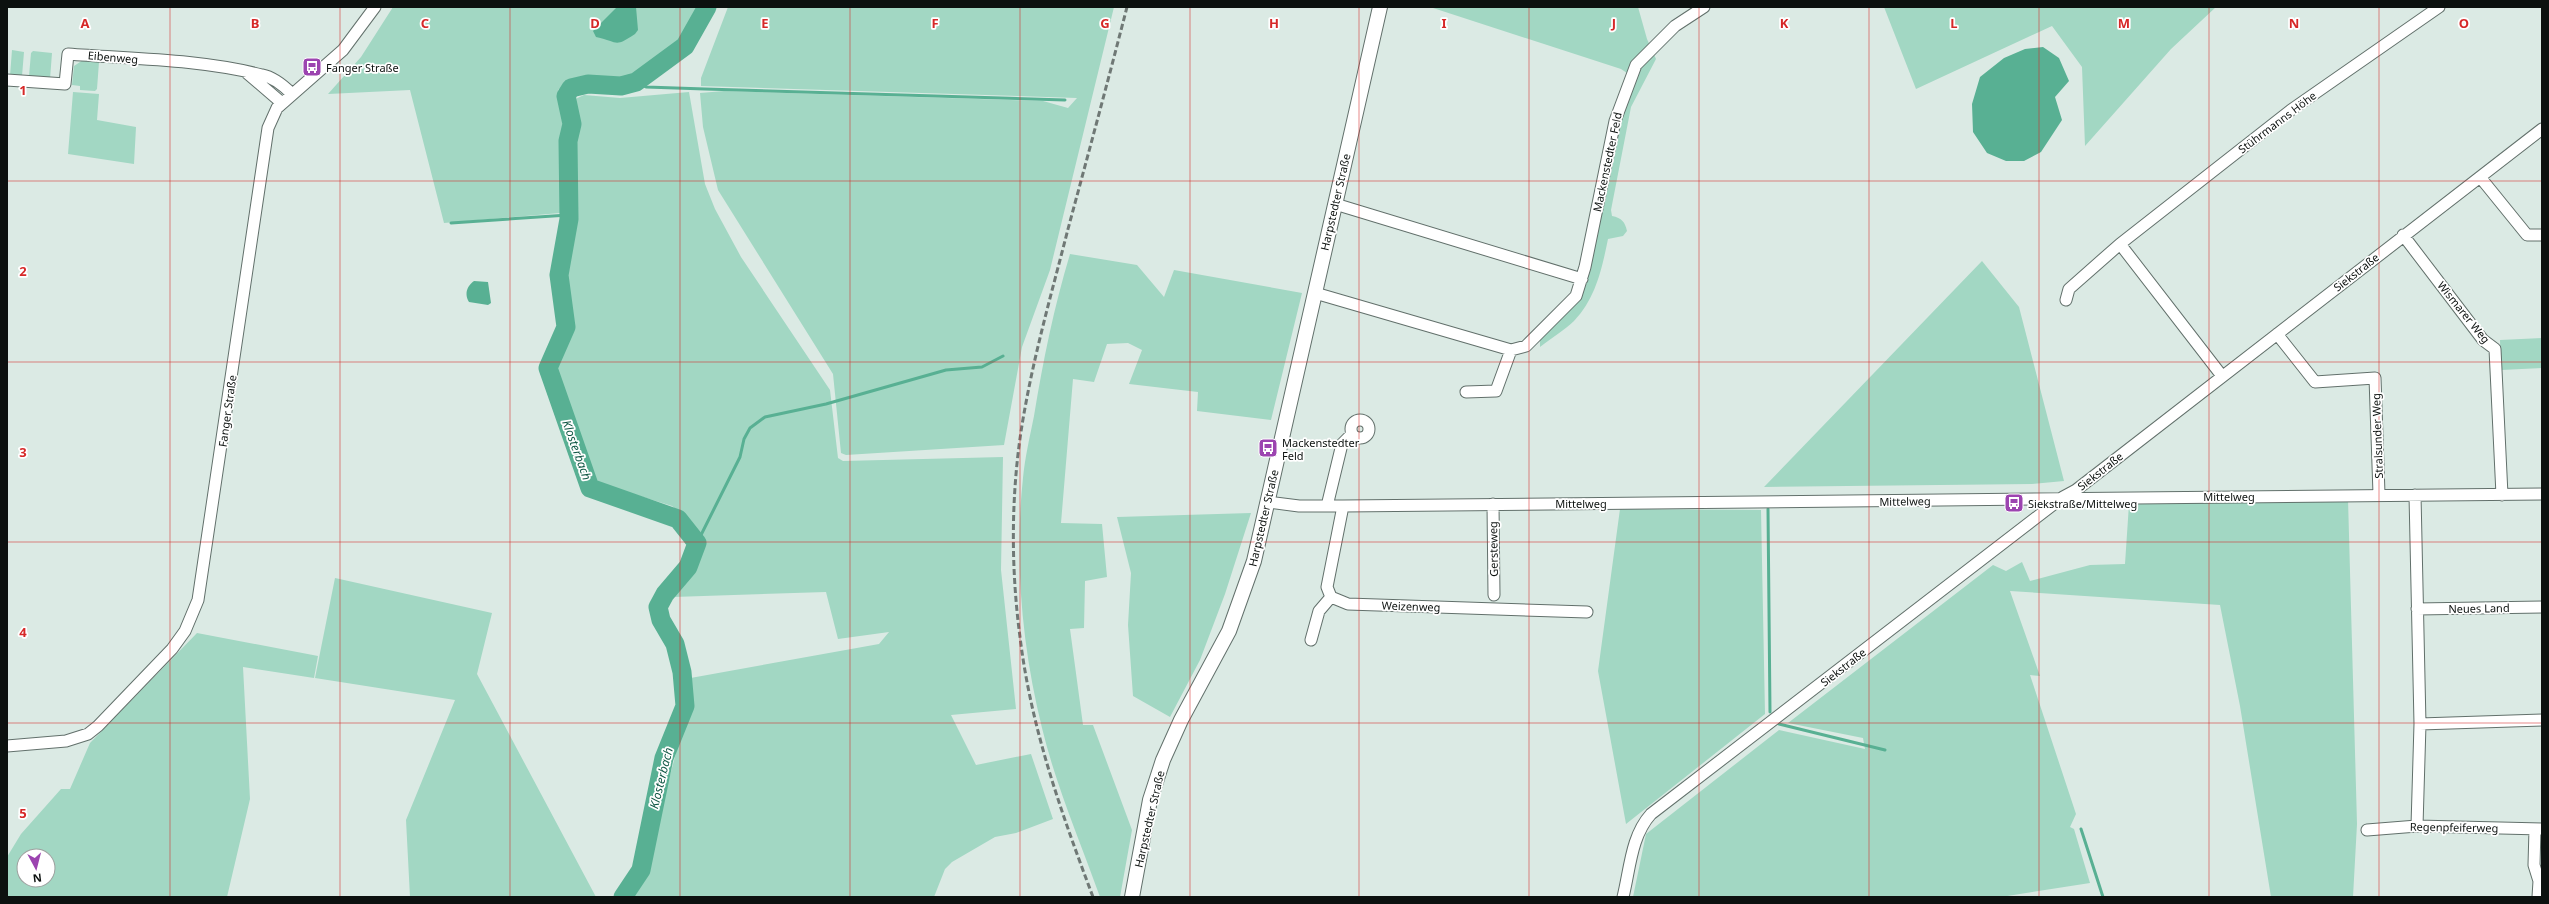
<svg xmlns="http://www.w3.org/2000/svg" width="2549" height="904" font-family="'Noto Sans',sans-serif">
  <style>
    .green { fill: #a2d7c3; fill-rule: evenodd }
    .water { fill: #58b093 }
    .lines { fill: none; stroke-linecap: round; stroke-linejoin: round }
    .stream { stroke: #58b093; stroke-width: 3 }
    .river { stroke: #58b093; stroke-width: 19 }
    .minor-casing { stroke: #62706b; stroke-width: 13 }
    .tertiary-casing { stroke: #62706b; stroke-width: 16 }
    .minor { stroke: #fff; stroke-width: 11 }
    .tertiary { stroke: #fff; stroke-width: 14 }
    .rail { stroke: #6f7875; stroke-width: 3; stroke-dasharray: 6 3; stroke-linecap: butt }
    .grid { fill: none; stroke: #d62828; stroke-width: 1; stroke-opacity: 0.55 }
    .labels { text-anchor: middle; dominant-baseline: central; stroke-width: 3.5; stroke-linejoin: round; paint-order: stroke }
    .street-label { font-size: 11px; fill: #0c110f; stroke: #fff }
    .poi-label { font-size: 11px; fill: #0c110f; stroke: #fff; text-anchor: start }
    .water-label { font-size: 12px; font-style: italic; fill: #105845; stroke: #fff }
    .grid-label { font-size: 13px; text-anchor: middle; font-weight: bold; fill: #d62828; stroke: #fff; stroke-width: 3.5; stroke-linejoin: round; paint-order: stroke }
  </style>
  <rect width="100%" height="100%" fill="#dbeae4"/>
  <path class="green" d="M 393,7 L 703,7 C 697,19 690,33 681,44 C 671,57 636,79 619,82 C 595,86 581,73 558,90 C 567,119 565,183 560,213 L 444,223 L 410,90 L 328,94 L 361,57 Z
    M 728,7 L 1114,7 L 1050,270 L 1022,347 L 1004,445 L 846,455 L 841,453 L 833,374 L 718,190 L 703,127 L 700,93 L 724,91 L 1043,101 L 1068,108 L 1077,98 L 701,86 L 701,78 Z
    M 1430,7 L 1638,7 L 1647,39 L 1656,59 L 1631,107 L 1611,210 L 1612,216 C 1622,218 1625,222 1627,231 L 1623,236 L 1608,239 C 1602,268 1596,298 1574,321 C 1565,330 1551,338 1540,347 L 1540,337 L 1578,299 L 1607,166 L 1633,77 L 1621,69 Z
    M 1884,7 L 2216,7 L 2171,49 L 2085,146 L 2082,67 L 2052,26 L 1916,89 Z
    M 12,50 L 24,52 L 22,76 L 10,76 Z
    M 33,51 L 52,53 L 50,79 L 29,76 L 31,53 Z
    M 83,60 L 99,62 L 97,89 L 95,91 L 80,90 L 80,86 L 72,85 L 74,66 Z
    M 73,92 L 99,94 L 97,120 L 136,127 L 134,164 L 68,154 Z
    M 689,92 L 705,184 L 715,209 L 741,257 L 830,390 L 838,458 L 843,461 L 1003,457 L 1001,570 L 1016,709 L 951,715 L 976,765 L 1031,754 L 1053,819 L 1016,833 L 995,837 L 952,862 L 945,869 L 934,897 L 628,897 L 644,873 L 688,708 L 685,679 L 879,644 L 889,632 L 838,639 L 826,592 L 673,597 L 693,571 L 702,536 L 692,524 L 672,506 L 595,482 L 551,368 L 569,328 L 565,273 L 573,222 L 573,100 L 584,95 L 620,98 Z
    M 1070,254 L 1137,265 L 1164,297 L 1174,270 L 1302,293 L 1271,420 L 1197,411 L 1198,392 L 1129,384 L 1142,350 L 1128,343 L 1107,344 L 1094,382 L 1073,379 L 1061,523 L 1102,524 L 1107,577 L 1085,581 L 1084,628 L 1070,629 L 1083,725 L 1093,725 L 1132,830 L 1120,897 L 1100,897 C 1080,841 1056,786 1042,728 C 1022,647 1014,560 1023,478 C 1025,457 1030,436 1034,416 C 1043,361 1054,307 1070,254 Z
    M 1982,261 L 2019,307 L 2064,481 L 2032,484 L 1764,487 Z
    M 2542,338 L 2542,368 L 2501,370 L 2500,340 Z
    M 2348,499 L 2357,824 L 2353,897 L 2271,897 L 2240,706 L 2220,605 L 2010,591 L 2040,676 L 2030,675 L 2076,814 L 2070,827 L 2074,829 L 2090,883 L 2001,897 L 1633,897 L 1646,834 L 1779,730 L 1865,749 L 1863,738 L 1788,723 L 1993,565 L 2006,571 L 2022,562 L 2030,581 L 2090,565 L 2125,564 L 2129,504 Z
    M 1620,509 L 1761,510 L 1765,714 L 1626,824 L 1598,671 Z
    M 1251,513 L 1225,594 L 1200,660 L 1170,717 L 1133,696 L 1128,625 L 1131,573 L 1117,517 Z
    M 335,578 L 492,613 L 477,674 L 596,897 L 410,897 L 406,820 L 455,700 L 315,678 Z
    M 197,633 L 318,656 L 314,678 L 243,667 L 250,799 L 227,897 L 7,897 L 7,857 L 21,834 L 61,789 L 70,789 L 90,743 ZM 24,856 L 48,856 L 48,880 L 24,880 Z"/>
  <path class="water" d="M 617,7 L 636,7 L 638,30 L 635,34 C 614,48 619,42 596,37 L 593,31 Z
    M 2043,47 L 2059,58 L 2069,81 L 2055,97 L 2062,120 L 2041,152 L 2024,161 L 2006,161 L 1987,153 L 1973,132 L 1972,104 L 1980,77 L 2004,58 L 2025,49 Z
    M 474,281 L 488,282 L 491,303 L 488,305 L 469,302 C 464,294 467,286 474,281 Z"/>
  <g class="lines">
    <path class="stream" d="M 636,82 L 646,87 L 705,89 L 1065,100
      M 451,223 L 568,215
      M 1768,509 L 1770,712
      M 697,543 L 740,457 L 744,439 L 750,428 L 765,417 L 826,404 L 946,370 L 982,367 L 1003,356
      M 1779,724 L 1885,750
      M 2081,829 L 2103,897"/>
    <path class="river" d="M 623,897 L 641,870 L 664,758 L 685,706 L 682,672 L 675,644 L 661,620 L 658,607 L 665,594 L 688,567 L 697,543 L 678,519 L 590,488 L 548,368 L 566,327 L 559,275 L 569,219 L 568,141 L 572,124 L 566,96 L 571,88 L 588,84 L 621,86 L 636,82 L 685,46 L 707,7"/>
    <g class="minor-casing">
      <path id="minor" d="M 247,73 L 282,103
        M 7,80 L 65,84 L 68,54 C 132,59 199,59 262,75 C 273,77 284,86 292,94
        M 2480,177 L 2527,235 L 2542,235
        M 1335,204 L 1582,279
        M 2403,235 L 2483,340 L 2495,349 L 2502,495
        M 1315,293 L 1511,350 L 1526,346 L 1576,296 L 1585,267 L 1615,121 L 1636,65 L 1675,26 L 1704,7
        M 2066,300 L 2069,289 L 2120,244
        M 2277,334 L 2315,382 L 2375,378 L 2379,494
        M 2222,376 L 2120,244 L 2291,110 L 2439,7
        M 1466,392 L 1496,391 L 1511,350
        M1351 429a9 9 0 1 1 18 0a9 9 0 1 1-18 0Z
        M 2415,495 L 2420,724 L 2417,826
        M 1268,502 L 1299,506 L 1343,506 L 2542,494
        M 1493,504 L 1494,595
        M 1327,506 L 1342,444 L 1352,434
        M 1343,506 L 1327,587 L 1331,597 L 1348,604 L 1587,612
        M 2417,609 L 2542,607
        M 1311,640 L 1319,611 L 1331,597
        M 2420,724 L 2542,720
        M 7,746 L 66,741 L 88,734 L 98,726 L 172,649 L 185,631 L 198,600 L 268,128 L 277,108 L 343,50 L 375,7
        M 2535,829 L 2534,865 L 2539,881 L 2538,897
        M 2367,830 L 2417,826 L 2542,829
        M 1623,897 C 1630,869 1631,836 1651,814 L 2063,497 L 2076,490 L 2542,129"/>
    </g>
    <g class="tertiary-casing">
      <path id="tertiary" d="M 1132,897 L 1150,800 L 1163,760 L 1181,720 L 1229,631 L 1254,561 L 1380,7"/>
    </g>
    <use href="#minor" class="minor"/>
    <use href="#tertiary" class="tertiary"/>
    <path class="rail" d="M 1093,897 C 1061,812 1031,728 1020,637 C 1010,562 1011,482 1025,408 C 1036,347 1053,288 1068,229 C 1088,155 1108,81 1127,7"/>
  </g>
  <path class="grid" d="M 170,7 L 170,897M 340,7 L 340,897M 510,7 L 510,897M 680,7 L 680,897M 850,7 L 850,897M 1020,7 L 1020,897M 1190,7 L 1190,897M 1359,7 L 1359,897M 1529,7 L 1529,897M 1699,7 L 1699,897M 1869,7 L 1869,897M 2039,7 L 2039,897M 2209,7 L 2209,897M 2379,7 L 2379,897M 7,181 L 2542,181M 7,362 L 2542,362M 7,542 L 2542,542M 7,723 L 2542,723"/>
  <defs>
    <g id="bus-square" transform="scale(1)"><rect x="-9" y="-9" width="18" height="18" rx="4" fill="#9c44b0" stroke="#fff"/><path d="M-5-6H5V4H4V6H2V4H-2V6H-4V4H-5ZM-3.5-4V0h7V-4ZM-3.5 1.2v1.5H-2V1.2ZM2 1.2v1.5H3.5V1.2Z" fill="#fff"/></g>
  </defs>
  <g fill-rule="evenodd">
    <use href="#bus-square" x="312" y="67"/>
    <use href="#bus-square" x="1268" y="448"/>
    <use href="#bus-square" x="2014" y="503"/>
  </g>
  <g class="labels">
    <g class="street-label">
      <text transform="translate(113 57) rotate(5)">Eibenweg</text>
      <text transform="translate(2277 122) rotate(-37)">Stührmanns Höhe</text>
      <text transform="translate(1607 162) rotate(-78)">Mackenstedter Feld</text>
      <text transform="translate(1335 202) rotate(-77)">Harpstedter Straße</text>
      <text transform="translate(2356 272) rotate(-38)">Siekstraße</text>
      <text transform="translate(2464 312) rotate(51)">Wismarer Weg</text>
      <text transform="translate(227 411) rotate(-82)">Fanger Straße</text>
      <text transform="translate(2377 436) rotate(-92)">Stralsunder Weg</text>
      <text transform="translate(2100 471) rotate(-38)">Siekstraße</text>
      <text x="2229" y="496">Mittelweg</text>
      <text transform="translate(1905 501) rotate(-1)">Mittelweg</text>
      <text x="1581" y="503">Mittelweg</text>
      <text transform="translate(1263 518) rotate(-77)">Harpstedter Straße</text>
      <text transform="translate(1493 549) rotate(-91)">Gersteweg</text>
      <text transform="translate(1411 606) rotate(2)">Weizenweg</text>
      <text transform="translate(2479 608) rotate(-1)">Neues Land</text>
      <text transform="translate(1843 667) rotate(-38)">Siekstraße</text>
      <text transform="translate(1149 819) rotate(-77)">Harpstedter Straße</text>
      <text transform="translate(2454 827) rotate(1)">Regenpfeiferweg</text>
    </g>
    <g class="poi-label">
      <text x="326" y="67">Fanger Straße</text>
      <text x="1282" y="442">Mackenstedter<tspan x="1282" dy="13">Feld</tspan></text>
      <text x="2028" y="503">Siekstraße/Mittelweg</text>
    </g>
    <g class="water-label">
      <text transform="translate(577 450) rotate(70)">Klosterbach</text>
      <text transform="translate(661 778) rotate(-76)">Klosterbach</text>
    </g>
  </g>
  <g class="grid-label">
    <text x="85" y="28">A</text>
    <text x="255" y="28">B</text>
    <text x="425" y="28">C</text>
    <text x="595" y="28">D</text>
    <text x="765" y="28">E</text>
    <text x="935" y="28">F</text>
    <text x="1105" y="28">G</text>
    <text x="1274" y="28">H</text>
    <text x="1444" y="28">I</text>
    <text x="1614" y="28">J</text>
    <text x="1784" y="28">K</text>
    <text x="1954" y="28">L</text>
    <text x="2124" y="28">M</text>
    <text x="2294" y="28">N</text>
    <text x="2464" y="28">O</text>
    <text x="23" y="95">1</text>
    <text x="23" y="276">2</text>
    <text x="23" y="457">3</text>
    <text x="23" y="637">4</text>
    <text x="23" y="818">5</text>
  </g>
  <rect width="2549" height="904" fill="none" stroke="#0c110f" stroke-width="16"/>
  <g transform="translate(36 868) rotate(173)"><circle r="19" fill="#ffffff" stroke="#9ea09f"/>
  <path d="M0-3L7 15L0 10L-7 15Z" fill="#9c44b0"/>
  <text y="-6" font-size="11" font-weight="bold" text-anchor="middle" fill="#0c110f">N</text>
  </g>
</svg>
